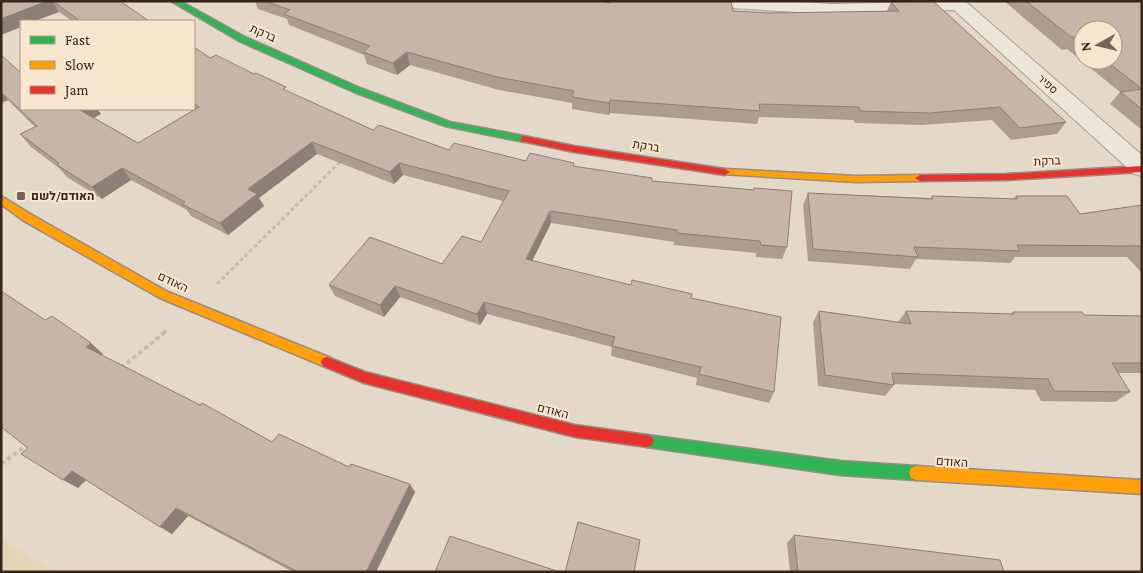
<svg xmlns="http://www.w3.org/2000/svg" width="1143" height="573" font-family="'Crimson Pro',Heebo,serif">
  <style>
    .farmland { fill: #e5d5b8 }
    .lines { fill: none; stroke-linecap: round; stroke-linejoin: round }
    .street-casing { stroke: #a99d93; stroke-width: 2 }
    .fast-casing { stroke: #988d83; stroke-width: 3 }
    .slow-casing { stroke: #988d83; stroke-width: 3 }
    .jam-casing { stroke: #988d83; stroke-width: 3 }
    .path-far1 { stroke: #c4bbb2; stroke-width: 3; stroke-dasharray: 4 2.5; stroke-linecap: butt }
    .path { stroke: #c4bbb2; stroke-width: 4; stroke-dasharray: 4.5 3; stroke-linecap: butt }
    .street { fill: #ece5dc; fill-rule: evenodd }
    .fast { fill: #30b455; fill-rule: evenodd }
    .slow { fill: #ff9f0a; fill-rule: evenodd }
    .jam { fill: #e5322d; fill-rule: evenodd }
    .wall { fill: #ac9c92; fill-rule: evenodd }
    .shaded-wall { fill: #8c7f77 }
    .building { fill: #c8b5aa; stroke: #8c7f77 }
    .poi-dot { fill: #746358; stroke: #f7e5cd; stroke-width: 2 }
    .labels { text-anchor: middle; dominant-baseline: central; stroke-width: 4.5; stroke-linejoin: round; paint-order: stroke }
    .far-street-label { font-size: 11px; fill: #37241b; stroke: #f7e5cd }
    .street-label { font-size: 12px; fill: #37241b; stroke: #f7e5cd }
    .poi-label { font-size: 12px; font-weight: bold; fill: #37241b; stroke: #f7e5cd; text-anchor: start }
  </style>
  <rect width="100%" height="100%" fill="#e4d8c9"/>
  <path class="farmland" d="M 1,539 L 55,572 L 1,572 Z"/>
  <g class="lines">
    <g class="street-casing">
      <path id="street" d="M 688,1 L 791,1 L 831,4 L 965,1 L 1142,155 L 1142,176 L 1134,174 L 954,10 L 831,14 L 697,6 L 691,5 Z"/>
    </g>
    <g class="fast-casing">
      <path id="fast" d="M 171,1 L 180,1 L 245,37 L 360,88 L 450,122 L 524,136 L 529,139 L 524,142 L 445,126 L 354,92 L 239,41 Z
        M 647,435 L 840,461 L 916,466 L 921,468 L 923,473 L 921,478 L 916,480 L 840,475 L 647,447 L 642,445 L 640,441 L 642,437 Z"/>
    </g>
    <g class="slow-casing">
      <path id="slow" d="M 725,169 L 856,176 L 920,175 L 925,178 L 920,181 L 856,182 L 722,174 L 720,172 Z
        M 1,196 L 32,215 L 168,292 L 331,358 L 333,362 L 331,366 L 327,367 L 323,366 L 160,298 L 24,221 L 1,204 Z
        M 916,466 L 1142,480 L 1142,494 L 916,480 L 911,478 L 909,473 L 911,468 Z"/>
    </g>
    <g class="jam-casing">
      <path id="jam" d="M 524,136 L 574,146 L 725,169 L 730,172 L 725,175 L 574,152 L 521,141 L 521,137 Z
        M 1142,166 L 1142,172 L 1006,180 L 920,181 L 915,178 L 920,175 L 1006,174 Z
        M 327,357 L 365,372 L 575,425 L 647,435 L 652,437 L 654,441 L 652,445 L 647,447 L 575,437 L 364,383 L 323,366 L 321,362 L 323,358 Z"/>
    </g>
    <path class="path-far1" d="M 217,284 L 342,160
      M 163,333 L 168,329"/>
    <path class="path" d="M 121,368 L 165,332
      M 1,464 L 27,445"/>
    <use href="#street" class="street"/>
    <use href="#fast" class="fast"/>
    <use href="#slow" class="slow"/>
    <use href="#jam" class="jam"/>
  </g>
  <path class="wall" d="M 1,1 L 120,1 L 149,21 L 72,21 L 59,12 Z
    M 255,1 L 601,1 L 610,3 L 610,1 L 731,1 L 733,11 L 771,13 L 887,11 L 891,2 L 1066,122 L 1057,134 L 1011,140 L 992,120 L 922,125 L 855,123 L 853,120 L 759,117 L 757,124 L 610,113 L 609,115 L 572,109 L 572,103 L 499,90 L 410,65 L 397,75 L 367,64 L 364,55 L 289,25 L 287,19 L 258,9 Z
    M 1004,1 L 1142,1 L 1142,130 L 1110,104 L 1120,92 L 1067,49 L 1062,50 ZM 1083,30 L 1113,60 L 1083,60 Z
    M 194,47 L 210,58 L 288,92 L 373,130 L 449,150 L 526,161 L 574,167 L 652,181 L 754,190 L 754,188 L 787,247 L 782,259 L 756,257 L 756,253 L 674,245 L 674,242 L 551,223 L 532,261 L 631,285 L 691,298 L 774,392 L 769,403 L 696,385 L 697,378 L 611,356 L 612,347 L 487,314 L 480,325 L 400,297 L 384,317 L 335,296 L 329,285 L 442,264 L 481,242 L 503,201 L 403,175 L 394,184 L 317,154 L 259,198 L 264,206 L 228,235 L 191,216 L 187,210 L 131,180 L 102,199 L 67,177 L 59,168 L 31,147 L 20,134 L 35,127 L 8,100 L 1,103 L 1,55 L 21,109 L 97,109 L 101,114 L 94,118 L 138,143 L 192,111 L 189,109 L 194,109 Z
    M 808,193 L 931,198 L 932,196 L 1013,199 L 1016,196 L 1080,214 L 1142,205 L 1142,273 L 1127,257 L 1015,257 L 1010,263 L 916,259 L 910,269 L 808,261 L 803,205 Z
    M 819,311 L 898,322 L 906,311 L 1010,314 L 1013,312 L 1084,315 L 1142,316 L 1142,373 L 1118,373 L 1130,392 L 1115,402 L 1041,401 L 1035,390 L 893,384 L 894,385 L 885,396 L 818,386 L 813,322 Z
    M 45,320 L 103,354 L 101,355 L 272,442 L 349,467 L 415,492 L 376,572 L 293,572 L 188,516 L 172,534 L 86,480 L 78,488 L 28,448 Z
    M 794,535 L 1004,572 L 790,572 L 787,543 Z"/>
  <path class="shaded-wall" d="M 47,1 L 52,1 L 59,12 L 35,21 L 21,21 L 21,27 L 1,35 L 1,19 Z
    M 407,52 L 410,65 L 397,75 L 393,63 Z
    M 1,93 L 8,100 L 1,103 Z
    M 610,100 L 610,113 L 609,115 L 609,103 Z
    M 78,109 L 97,109 L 101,114 L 87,121 Z
    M 312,142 L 317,154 L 259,198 L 264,206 L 228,235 L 220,223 L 248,189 Z
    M 399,163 L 403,175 L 394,184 L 390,172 Z
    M 122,168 L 131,180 L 102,199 L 92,187 Z
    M 550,211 L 551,223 L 527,271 L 526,259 Z
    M 395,286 L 400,297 L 384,317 L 380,305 Z
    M 484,302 L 487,314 L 480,325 L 477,314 Z
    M 91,343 L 103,354 L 98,358 L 86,347 Z
    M 72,471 L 86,480 L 78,488 L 63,480 Z
    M 410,484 L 415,492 L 376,572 L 366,572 Z
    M 176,508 L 188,516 L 172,534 L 160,527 Z"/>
  <path class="building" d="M 1,1 L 47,1 L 1,19 Z
    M 53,1 L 120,1 L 149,21 L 80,21 Z
    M 265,1 L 601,1 L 610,3 L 610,1 L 731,1 L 733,11 L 771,13 L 899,11 L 891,2 L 933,1 L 1066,122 L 1020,128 L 1000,107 L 929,113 L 860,111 L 859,107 L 759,104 L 760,111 L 610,100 L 609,103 L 572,97 L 574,91 L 497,77 L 407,52 L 393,63 L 363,52 L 370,46 L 284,14 L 290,10 Z
    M 1026,1 L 1142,1 L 1142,89 L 1105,60 L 1113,60 L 1113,30 L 1083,30 L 1083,43 L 1076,37 L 1071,37 Z
    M 194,47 L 210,58 L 216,55 L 254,74 L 256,73 L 286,87 L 283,89 L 373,130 L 379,125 L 449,150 L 454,143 L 526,161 L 530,153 L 574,163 L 573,166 L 652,178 L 652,181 L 754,190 L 754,188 L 792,191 L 787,247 L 761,245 L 760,241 L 677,233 L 677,230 L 550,211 L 526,259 L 631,285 L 632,280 L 692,294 L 691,298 L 781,317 L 774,392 L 699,374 L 701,367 L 612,346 L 615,337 L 484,302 L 477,314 L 395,286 L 380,305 L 329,285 L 370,237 L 442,264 L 462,236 L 481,242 L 509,191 L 399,163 L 390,172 L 312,142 L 248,189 L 257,194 L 220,223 L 182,204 L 185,202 L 122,168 L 92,187 L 57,165 L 59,163 L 20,134 L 37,126 L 1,92 L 1,55 L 21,73 L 21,109 L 78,109 L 138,143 L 199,107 L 194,103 Z
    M 1142,89 L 1142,109 L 1120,92 Z
    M 808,193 L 933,199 L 932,196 L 1018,199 L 1016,196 L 1067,196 L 1080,214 L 1142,205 L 1142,248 L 1140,246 L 1017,245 L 1020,251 L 914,247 L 918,257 L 813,249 Z
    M 1,291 L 45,320 L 52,316 L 91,343 L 86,347 L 200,405 L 202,403 L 272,442 L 279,434 L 349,467 L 351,464 L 410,484 L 366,572 L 299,572 L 290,568 L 176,508 L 160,527 L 72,471 L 63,480 L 21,454 L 28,448 L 1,427 Z
    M 819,311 L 911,324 L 906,311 L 1014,314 L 1013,312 L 1082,312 L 1084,315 L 1142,316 L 1142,363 L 1112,363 L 1130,392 L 1054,391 L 1048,379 L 892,373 L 894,385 L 825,375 Z
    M 578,522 L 640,540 L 634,572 L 565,572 Z
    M 794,535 L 1000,560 L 1004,572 L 798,572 Z
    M 450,536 L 560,572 L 435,572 Z"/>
  <rect class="poi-dot" x="16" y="191" width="10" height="10" rx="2.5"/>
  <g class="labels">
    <g class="far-street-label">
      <text transform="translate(1048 84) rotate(42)">ספיר</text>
    </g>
    <g class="street-label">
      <text transform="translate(263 33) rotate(24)">ברקת</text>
      <text transform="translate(646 146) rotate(9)">ברקת</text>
      <text transform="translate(1047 161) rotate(-3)">ברקת</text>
      <text transform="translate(173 282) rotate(25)">האודם</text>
      <text transform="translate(553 411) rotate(14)">האודם</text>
      <text transform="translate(952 462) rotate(4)">האודם</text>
    </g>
    <g class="poi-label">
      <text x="31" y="196">האודם/לשם</text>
    </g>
  </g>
  <rect width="1143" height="573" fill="none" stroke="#37241b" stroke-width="5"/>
  <rect x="20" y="20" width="175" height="90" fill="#f7e5cd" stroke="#aa9886"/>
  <rect x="30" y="36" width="25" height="8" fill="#30b455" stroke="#aa9886"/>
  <text x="65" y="45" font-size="15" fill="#37241b">Fast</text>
  <rect x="30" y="61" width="25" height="8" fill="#ff9f0a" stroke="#aa9886"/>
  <text x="65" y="70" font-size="15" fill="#37241b">Slow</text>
  <rect x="30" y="86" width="25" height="8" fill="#e5322d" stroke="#aa9886"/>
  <text x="65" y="95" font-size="15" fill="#37241b">Jam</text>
  <g transform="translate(1098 45) rotate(262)"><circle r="24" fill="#f7e5cd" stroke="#aa9886"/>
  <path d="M0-4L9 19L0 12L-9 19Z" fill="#746358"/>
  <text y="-8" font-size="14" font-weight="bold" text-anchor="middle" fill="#37241b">N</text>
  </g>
</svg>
